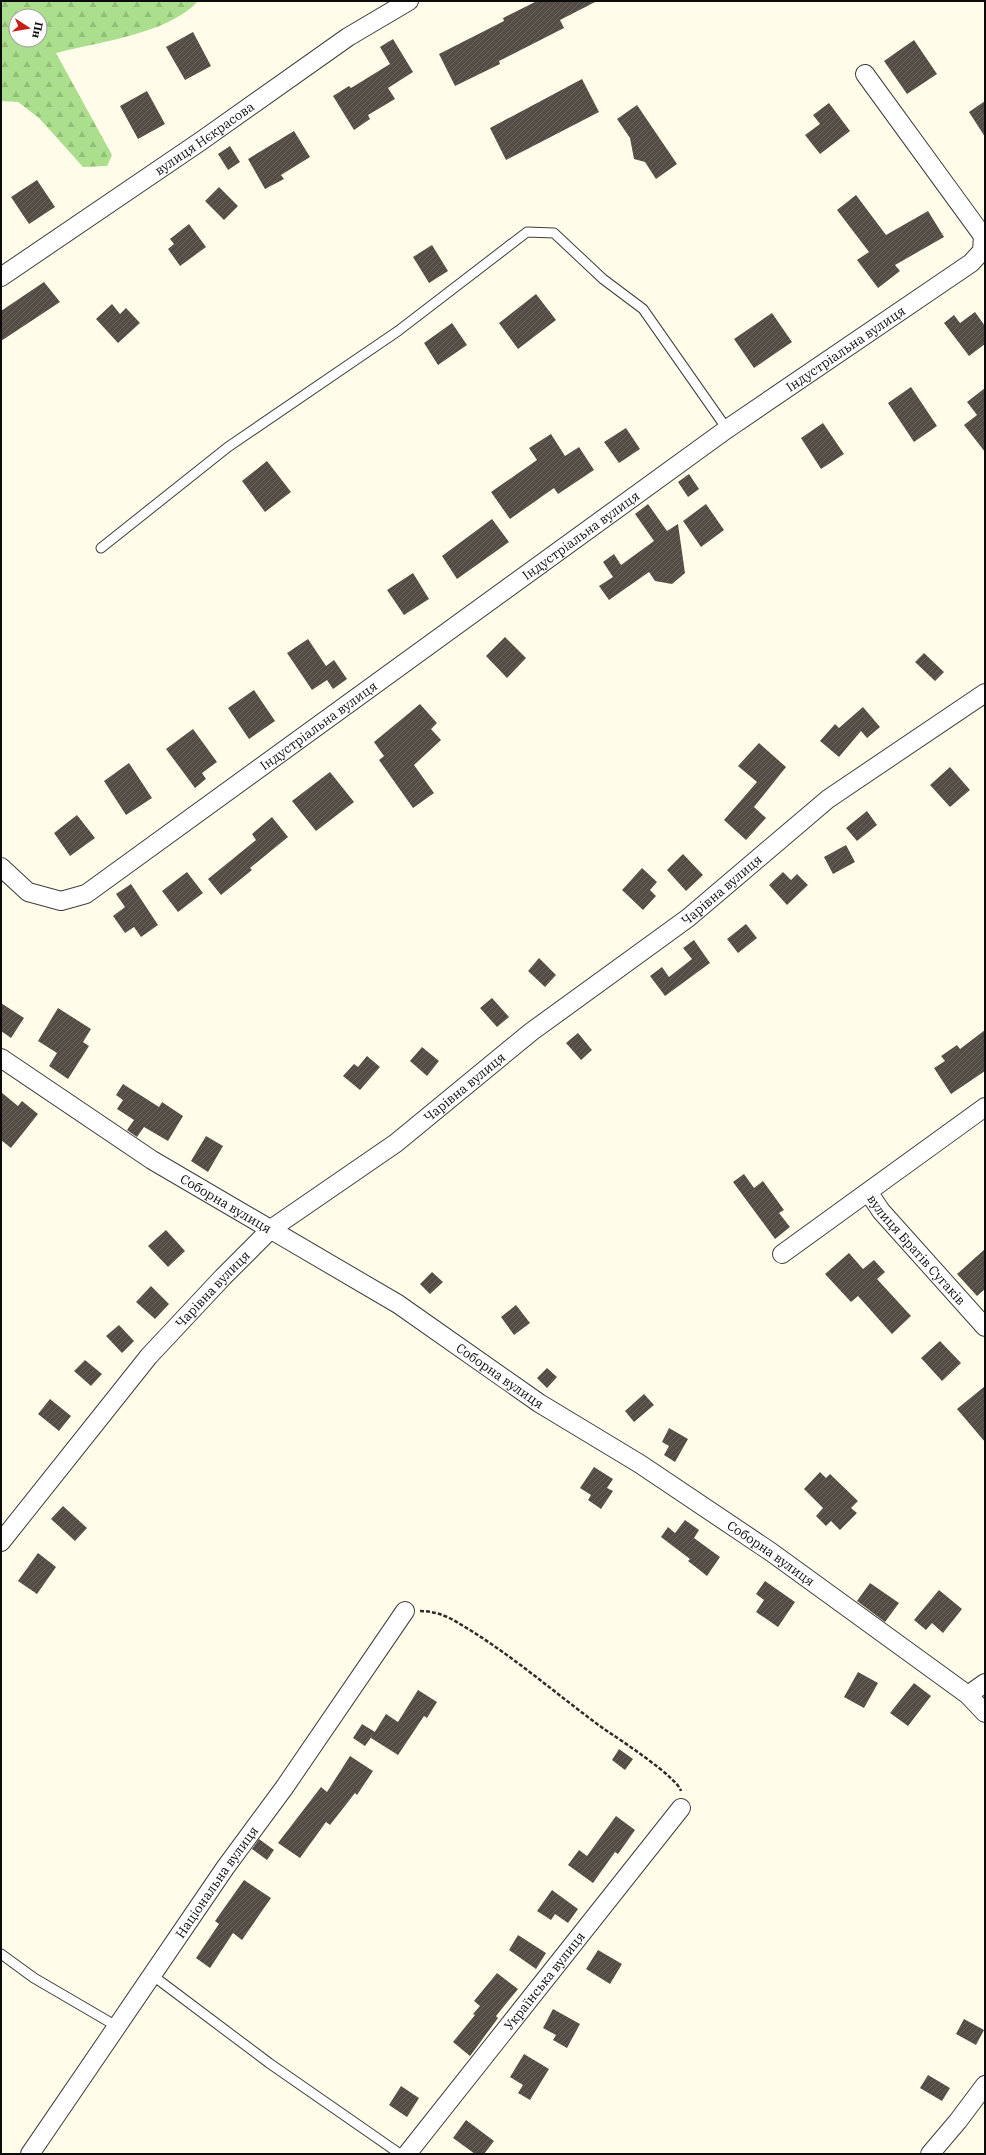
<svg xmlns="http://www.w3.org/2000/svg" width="986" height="2155" font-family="'IBM Plex Serif',serif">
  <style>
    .forest { fill: url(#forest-firs); fill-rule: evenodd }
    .building { fill: url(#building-hatch) }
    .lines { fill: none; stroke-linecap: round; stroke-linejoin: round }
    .service-casing { stroke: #3e3e3e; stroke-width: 11 }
    .minor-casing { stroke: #3e3e3e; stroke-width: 20 }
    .path { stroke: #2d2d2d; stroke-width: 2.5; stroke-dasharray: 4 2; stroke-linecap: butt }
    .service { stroke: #fff; stroke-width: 9 }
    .minor { stroke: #fff; stroke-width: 18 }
    .labels { text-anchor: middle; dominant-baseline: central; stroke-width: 4; stroke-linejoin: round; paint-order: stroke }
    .street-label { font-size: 13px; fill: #0b0b0b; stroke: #fff }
  </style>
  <defs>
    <pattern id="forest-firs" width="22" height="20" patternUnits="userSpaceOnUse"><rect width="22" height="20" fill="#abdf8d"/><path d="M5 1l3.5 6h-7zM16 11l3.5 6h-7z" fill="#92be78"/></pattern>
    <pattern id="building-hatch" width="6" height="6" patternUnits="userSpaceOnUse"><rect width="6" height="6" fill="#544d46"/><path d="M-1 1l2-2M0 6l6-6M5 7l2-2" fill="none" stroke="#68625c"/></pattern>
  </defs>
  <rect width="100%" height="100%" fill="#fffde9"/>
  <path class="forest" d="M 1,1 L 198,1 C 169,34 97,42 56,53 L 112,155 L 107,166 L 83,167 L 39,118 L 18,102 L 1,101 ZM 16,16 L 40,16 L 40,40 L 16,40 Z"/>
  <path class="building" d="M 537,1 L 597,1 L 560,20 L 564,28 L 499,61 L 500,64 L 455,86 L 439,54 L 504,21 L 503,18 Z
    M 193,32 L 211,66 L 185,80 L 166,47 Z
    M 393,39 L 413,72 L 388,88 L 395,99 L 368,115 L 370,119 L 354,130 L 333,96 L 349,86 L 351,88 L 390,64 L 380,47 Z
    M 914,40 L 937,74 L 907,94 L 884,61 Z
    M 582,79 L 599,112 L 506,160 L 490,128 Z
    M 147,91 L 165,124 L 138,139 L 120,106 Z
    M 985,101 L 985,137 L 969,112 Z
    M 829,103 L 850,131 L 820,154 L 805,135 L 820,124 L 813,115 Z
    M 637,105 L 677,164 L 656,179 L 645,162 L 634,159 L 630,138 L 617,119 Z
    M 294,131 L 310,157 L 281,175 L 284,179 L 265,189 L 248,159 Z
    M 230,146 L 240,162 L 228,170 L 218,154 Z
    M 37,180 L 55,207 L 29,224 L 11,197 Z
    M 219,187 L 238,206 L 224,220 L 205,201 Z
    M 856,195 L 886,235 L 928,211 L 944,237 L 895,265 L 900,271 L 878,288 L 857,260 L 869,252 L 837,210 Z
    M 189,224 L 206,247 L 180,266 L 168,249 L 174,244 L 170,239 Z
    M 432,245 L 448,271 L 429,283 L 413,257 Z
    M 44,282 L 60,302 L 1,341 L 1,311 Z
    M 536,294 L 556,320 L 518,349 L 499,323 Z
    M 112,304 L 120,314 L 126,308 L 140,323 L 118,343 L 96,319 Z
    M 975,312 L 985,326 L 985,344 L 969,356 L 944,323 L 954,315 L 960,323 Z
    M 772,313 L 792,342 L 754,368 L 734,339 Z
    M 452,323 L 467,345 L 438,365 L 424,343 Z
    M 911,387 L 937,426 L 914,442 L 888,403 Z
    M 985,388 L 985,452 L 964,425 L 977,415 L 967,402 Z
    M 823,423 L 844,454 L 821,469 L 801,438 Z
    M 626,428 L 640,449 L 619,463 L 604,442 Z
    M 551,434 L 565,456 L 579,447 L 594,470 L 558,494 L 554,488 L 510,519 L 491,492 L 537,460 L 529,448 Z
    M 267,461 L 291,492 L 265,512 L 242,481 Z
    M 689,474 L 699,489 L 688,497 L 678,482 Z
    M 648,504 L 667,531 L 678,524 L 685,573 L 672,584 L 655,581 L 649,572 L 609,600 L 599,586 L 613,577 L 603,562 L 614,554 L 621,565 L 654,541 L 635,514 Z
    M 706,504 L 724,530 L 701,547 L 683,521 Z
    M 492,519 L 509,542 L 457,579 L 442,556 Z
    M 413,573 L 429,599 L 404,615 L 387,590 Z
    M 505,637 L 526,658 L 507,678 L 486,656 Z
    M 308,639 L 326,666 L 334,660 L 347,679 L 333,689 L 327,680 L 312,690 L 287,653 Z
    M 924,653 L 944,672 L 935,681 L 915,662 Z
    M 254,690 L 275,721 L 249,739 L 228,708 Z
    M 420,704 L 437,723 L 431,729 L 441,740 L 414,765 L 434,793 L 413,808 L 379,760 L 384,756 L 374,742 Z
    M 863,707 L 880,727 L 867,738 L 861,731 L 839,757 L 820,741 L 835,724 L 839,728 Z
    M 193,729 L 217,762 L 202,773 L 206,779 L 195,788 L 166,749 Z
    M 759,743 L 786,767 L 754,807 L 766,818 L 746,840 L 724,820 L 757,782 L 738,766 Z
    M 129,763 L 152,798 L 126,815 L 104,781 Z
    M 950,767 L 970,790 L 950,807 L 930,785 Z
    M 330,772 L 354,802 L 316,831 L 292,801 Z
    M 867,811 L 877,825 L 857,841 L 846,828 Z
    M 77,815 L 95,838 L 70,856 L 54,833 Z
    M 272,817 L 288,837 L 250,868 L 252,870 L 221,895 L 208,879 L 256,840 L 252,834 Z
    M 846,845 L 855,862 L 833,874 L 824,857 Z
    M 683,854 L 703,875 L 686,891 L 667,870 Z
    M 642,868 L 657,882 L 650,890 L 656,896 L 643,910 L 622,890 Z
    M 187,872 L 203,893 L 178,912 L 162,891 Z
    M 783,872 L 791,880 L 797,874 L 808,885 L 787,905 L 769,885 Z
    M 131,884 L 158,925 L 141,937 L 134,927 L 125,933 L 113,916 L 125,907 L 116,894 Z
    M 746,924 L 757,938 L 738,953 L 727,939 Z
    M 694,940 L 710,963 L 665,996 L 650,976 L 662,967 L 669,977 L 692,959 L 683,948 Z
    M 539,958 L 556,975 L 545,987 L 528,971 Z
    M 492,998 L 509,1017 L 497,1027 L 480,1008 Z
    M 1,1003 L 24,1018 L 11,1038 L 1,1031 Z
    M 58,1008 L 91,1029 L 83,1042 L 89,1046 L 68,1079 L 49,1066 L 57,1053 L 38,1041 Z
    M 985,1030 L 985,1071 L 951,1094 L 934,1068 L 945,1061 L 941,1056 L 957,1045 L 960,1049 Z
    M 578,1033 L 592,1050 L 581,1060 L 566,1043 Z
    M 422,1047 L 439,1061 L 427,1076 L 410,1061 Z
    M 367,1056 L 380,1067 L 360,1090 L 343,1076 L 354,1064 L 358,1067 Z
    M 123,1084 L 159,1107 L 162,1102 L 183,1116 L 168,1141 L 144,1127 L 137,1137 L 127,1130 L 134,1120 L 117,1109 L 123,1100 L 116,1095 Z
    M 1,1092 L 18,1106 L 22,1101 L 38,1114 L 11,1148 L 1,1140 Z
    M 206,1136 L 223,1146 L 208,1172 L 191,1161 Z
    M 744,1174 L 754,1188 L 763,1181 L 784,1210 L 779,1213 L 790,1227 L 775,1239 L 733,1182 Z
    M 166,1230 L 185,1251 L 168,1267 L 148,1246 Z
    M 985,1249 L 985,1289 L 977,1296 L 957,1274 Z
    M 849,1253 L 863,1269 L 874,1260 L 885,1272 L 877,1279 L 911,1316 L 892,1334 L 858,1296 L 851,1302 L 825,1274 Z
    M 432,1272 L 443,1282 L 430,1294 L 420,1284 Z
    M 151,1286 L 169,1304 L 155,1319 L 136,1302 Z
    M 516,1305 L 530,1323 L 514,1335 L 501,1317 Z
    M 119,1325 L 134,1341 L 122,1353 L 106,1336 Z
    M 940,1341 L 961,1363 L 942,1381 L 921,1358 Z
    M 85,1360 L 102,1374 L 91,1386 L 74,1371 Z
    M 547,1368 L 557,1377 L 547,1388 L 537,1378 Z
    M 985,1386 L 985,1442 L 957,1409 Z
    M 644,1394 L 654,1405 L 634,1422 L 625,1411 Z
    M 50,1399 L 71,1416 L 59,1431 L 38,1414 Z
    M 669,1428 L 688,1439 L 675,1462 L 664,1455 L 669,1446 L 662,1442 Z
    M 594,1467 L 613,1479 L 607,1488 L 613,1491 L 601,1509 L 588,1500 L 591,1495 L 580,1488 Z
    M 820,1472 L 826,1478 L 830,1474 L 858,1501 L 851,1508 L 857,1513 L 840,1530 L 831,1521 L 826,1526 L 816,1516 L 823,1508 L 804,1489 Z
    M 63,1506 L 87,1528 L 75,1541 L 51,1519 Z
    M 685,1520 L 699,1530 L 694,1538 L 720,1557 L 707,1576 L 688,1561 L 690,1559 L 661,1537 L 668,1527 L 675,1533 Z
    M 38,1553 L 56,1567 L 37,1594 L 18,1581 Z
    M 765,1581 L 795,1602 L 778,1627 L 756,1612 L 764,1600 L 756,1594 Z
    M 870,1583 L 899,1603 L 885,1622 L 857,1601 Z
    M 939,1590 L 962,1609 L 943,1633 L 932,1623 L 926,1630 L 914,1620 Z
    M 858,1672 L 878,1683 L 864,1708 L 844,1697 Z
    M 914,1683 L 931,1696 L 908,1726 L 890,1713 Z
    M 418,1690 L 437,1702 L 427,1718 L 424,1716 L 398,1755 L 371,1738 L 386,1714 L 398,1722 Z
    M 362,1724 L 375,1732 L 365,1746 L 353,1738 Z
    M 619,1749 L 633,1759 L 625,1770 L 612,1760 Z
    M 350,1756 L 373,1771 L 357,1795 L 355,1793 L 330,1825 L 326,1822 L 300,1858 L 278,1843 L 321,1787 L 327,1792 Z
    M 616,1816 L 635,1830 L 618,1854 L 615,1852 L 593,1883 L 568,1865 L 579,1850 L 587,1856 Z
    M 259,1839 L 274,1850 L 267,1860 L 252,1849 Z
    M 244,1880 L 271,1898 L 242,1940 L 233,1933 L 210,1968 L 196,1958 L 219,1924 L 215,1921 Z
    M 552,1890 L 578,1909 L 568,1923 L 555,1914 L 551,1920 L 537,1911 Z
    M 518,1935 L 546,1953 L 536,1969 L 509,1950 Z
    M 598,1950 L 622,1964 L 610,1984 L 586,1969 Z
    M 497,1973 L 518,1989 L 496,2016 L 498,2018 L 470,2056 L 453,2042 L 475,2015 L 473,2014 L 480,2006 L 474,2001 Z
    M 553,2009 L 580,2024 L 567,2048 L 553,2040 L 556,2035 L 543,2028 Z
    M 964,2019 L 984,2030 L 976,2045 L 956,2034 Z
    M 524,2054 L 549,2069 L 530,2100 L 518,2093 L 523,2085 L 510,2077 Z
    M 928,2075 L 950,2088 L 942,2101 L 920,2088 Z
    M 401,2086 L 419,2098 L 407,2117 L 389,2105 Z
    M 466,2120 L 494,2141 L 484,2154 L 475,2154 L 453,2138 Z"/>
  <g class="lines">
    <g class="service-casing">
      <path id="service" d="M 101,548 L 228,447 L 398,331 L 527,232 L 554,233 L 603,279 L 643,309 L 727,429
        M 1,1954 L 34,1978 L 118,2027
        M 152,1975 L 269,2063 L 400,2154"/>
    </g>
    <g class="minor-casing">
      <g id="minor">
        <path id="s1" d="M 1,277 L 201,141 L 348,37 L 409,1"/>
        <path id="s2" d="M 1,867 L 28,892 L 61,901 L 86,894 L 727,429 L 971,263 L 982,251 L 983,236 L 865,74"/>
        <path id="s3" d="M 1,1058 L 152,1160 L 398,1304 L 539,1403 L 640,1464 L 771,1552 L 968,1695 L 985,1713"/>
        <path id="s4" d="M 869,1193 L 881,1211 L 985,1327"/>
        <path d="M 782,1254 L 985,1107"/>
        <path id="s5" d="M 1,1542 L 149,1356 L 223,1277 L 271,1229 L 396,1143 L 531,1032 L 688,918 L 828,799 L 985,693"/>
        <path d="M 968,1695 L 985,1683"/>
        <path id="s6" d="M 30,2154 L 225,1868 L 284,1788 L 405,1611"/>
        <path id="s7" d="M 407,2154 L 681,1808"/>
        <path d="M 930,2154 L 958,2121 L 985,2085"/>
      </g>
    </g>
    <path class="path" d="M 420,1611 C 434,1611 448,1616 460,1624 C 511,1654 556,1694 604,1729 C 619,1739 677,1777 681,1791"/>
    <use href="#service" class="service"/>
    <use href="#minor" class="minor"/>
  </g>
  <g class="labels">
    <g class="street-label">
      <text stroke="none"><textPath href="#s1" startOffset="246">вулиця Нєкрасова</textPath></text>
      <text stroke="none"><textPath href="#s2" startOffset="1032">Індустріальна вулиця</textPath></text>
      <text stroke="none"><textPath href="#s2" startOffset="708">Індустріальна вулиця</textPath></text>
      <text stroke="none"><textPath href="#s2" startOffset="384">Індустріальна вулиця</textPath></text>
      <text stroke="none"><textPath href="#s5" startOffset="978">Чарівна вулиця</textPath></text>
      <text stroke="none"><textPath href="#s5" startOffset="654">Чарівна вулиця</textPath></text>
      <text stroke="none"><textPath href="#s3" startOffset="268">Соборна вулиця</textPath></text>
      <text stroke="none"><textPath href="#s4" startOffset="74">вулиця Братів Сугаків</textPath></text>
      <text stroke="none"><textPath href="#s5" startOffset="330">Чарівна вулиця</textPath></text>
      <text stroke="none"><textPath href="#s3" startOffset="592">Соборна вулиця</textPath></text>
      <text stroke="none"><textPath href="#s3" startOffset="916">Соборна вулиця</textPath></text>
      <text stroke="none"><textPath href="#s6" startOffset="330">Національна вулиця</textPath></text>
      <text stroke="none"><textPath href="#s7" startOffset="221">Українська вулиця</textPath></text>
    </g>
  </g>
  <rect width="986" height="2155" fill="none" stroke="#0b0b0b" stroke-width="4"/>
  <g transform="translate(28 28) rotate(102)"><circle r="19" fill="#ffffff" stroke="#9d9d9d"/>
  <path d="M0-3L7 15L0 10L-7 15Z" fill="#c61f18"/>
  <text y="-6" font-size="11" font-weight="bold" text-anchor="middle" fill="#0b0b0b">Пн</text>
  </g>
</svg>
